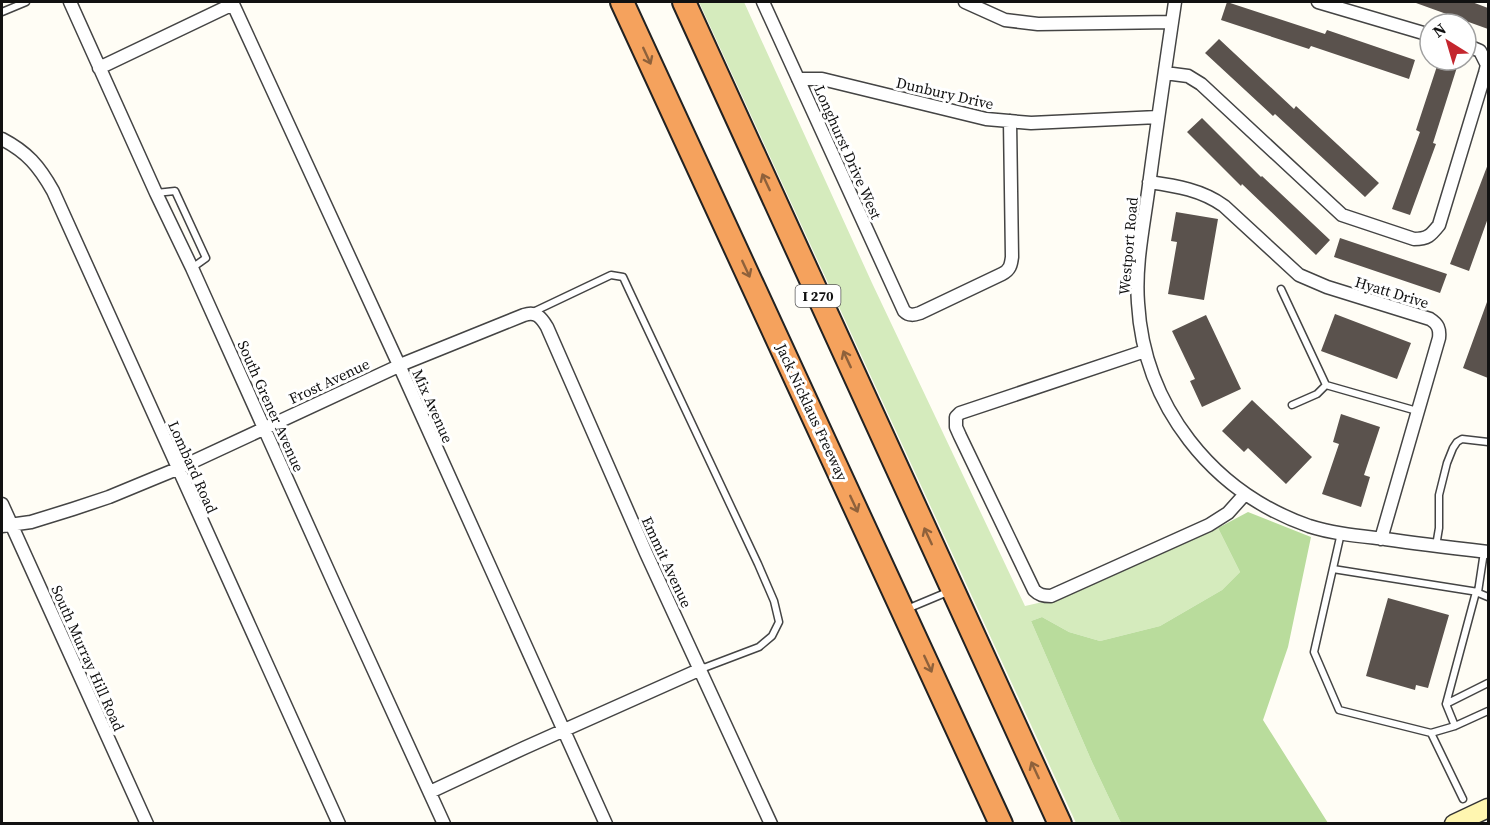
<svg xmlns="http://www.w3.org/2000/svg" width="1490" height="825" font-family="'Source Serif 4',serif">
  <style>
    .green { fill: #d5ebbd }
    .forest { fill: #b9dc9c }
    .building { fill: #5a524d }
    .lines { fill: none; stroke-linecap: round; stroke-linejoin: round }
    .lane-casing { stroke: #444; stroke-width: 9 }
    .street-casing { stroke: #444; stroke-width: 15 }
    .secondary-casing { stroke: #333; stroke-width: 21 }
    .highway-casing { stroke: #222; stroke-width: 26 }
    .lane { stroke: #fff; stroke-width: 6 }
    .street { stroke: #fff; stroke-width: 12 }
    .secondary { stroke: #fff6b0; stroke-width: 18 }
    .highway { stroke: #f5a25d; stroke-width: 22 }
    .oneway { stroke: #8e613b }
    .labels { text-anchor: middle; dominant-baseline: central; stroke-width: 6; stroke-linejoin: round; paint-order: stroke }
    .shield { fill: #fff; stroke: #585858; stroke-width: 1.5 }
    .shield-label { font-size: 14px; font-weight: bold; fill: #111 }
    .street-label { font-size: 15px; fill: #111; stroke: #fff }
  </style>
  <rect width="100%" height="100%" fill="#fffdf5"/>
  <path class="green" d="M 699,2 L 744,2 L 872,283 L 1025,606 L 1047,601 L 1218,528 L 1240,572 L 1222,590 L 1160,626 L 1100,641 L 1069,632 L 1042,617 L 1031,621 L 1092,762 L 1121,823 L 1076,823 Z"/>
  <path class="forest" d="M 1248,512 L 1311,537 L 1288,647 L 1263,720 L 1328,823 L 1121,823 L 1092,762 L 1031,621 L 1042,617 L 1069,632 L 1100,641 L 1160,626 L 1222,590 L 1240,572 L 1218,528 Z"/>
  <path class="building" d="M 1227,2 L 1325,34 L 1327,30 L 1415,60 L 1409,79 L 1311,46 L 1309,49 L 1221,20 Z
    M 1416,2 L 1472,2 L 1488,8 L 1488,29 L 1416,3 Z
    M 1219,39 L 1294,109 L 1296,106 L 1379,183 L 1365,197 L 1275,114 L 1273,116 L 1205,53 Z
    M 1439,60 L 1445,60 L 1458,64 L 1433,143 L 1436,144 L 1410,215 L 1392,209 L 1420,132 L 1416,130 Z
    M 1202,118 L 1261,177 L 1262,176 L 1330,240 L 1316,255 L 1242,184 L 1241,186 L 1187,132 Z
    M 1488,164 L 1488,218 L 1469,271 L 1450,264 Z
    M 1176,212 L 1218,219 L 1204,300 L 1168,294 L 1177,242 L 1171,241 Z
    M 1340,238 L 1447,274 L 1440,293 L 1334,257 Z
    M 1487,302 L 1488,302 L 1488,378 L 1463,368 Z
    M 1335,314 L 1411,343 L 1397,379 L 1321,351 Z
    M 1206,315 L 1241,389 L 1202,407 L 1190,381 L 1195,379 L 1172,331 Z
    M 1252,400 L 1312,457 L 1286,484 L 1248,448 L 1244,452 L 1222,431 Z
    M 1341,414 L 1380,427 L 1364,475 L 1370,477 L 1361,507 L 1322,494 L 1339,444 L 1333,442 Z
    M 1388,598 L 1449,615 L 1428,688 L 1416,685 L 1415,690 L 1366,676 Z"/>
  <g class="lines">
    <g class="lane-casing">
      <path id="lane" d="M 2,12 L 26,2
        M 156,193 L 175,191 L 206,258 L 192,268
        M 1281,289 L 1326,385 L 1417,411
        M 531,313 L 611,275 L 623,277 L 629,290 L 758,564 L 774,601 L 779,622 L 772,636 L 759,647 L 701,669
        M 1292,405 L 1317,394 L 1326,385
        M 1341,533 L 1314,652 L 1339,710 L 1431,733 L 1463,799
        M 1436,546 L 1439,528 L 1439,495 L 1447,463 L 1453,448 L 1457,442 L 1462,439 L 1488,442
        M 1333,569 L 1478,592 L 1484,552
        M 907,609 L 950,591
        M 1488,683 L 1446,704 L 1455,726 L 1488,711
        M 1446,704 L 1476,592 L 1488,597
        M 1431,733 L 1455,726"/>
    </g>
    <g class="street-casing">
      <path id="street" d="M 70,2 L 156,193 L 192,268 L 336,588 L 444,824
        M 232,2 L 399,365 L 606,824
        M 763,2 L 904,311 C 909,316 914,315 920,313 L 1002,274 C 1010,270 1011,265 1012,257 L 1010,121
        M 965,2 L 1005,20 L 1038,24 L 1172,22
        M 1175,2 C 1166,63 1157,124 1149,185 C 1144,224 1135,264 1138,303 C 1144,406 1212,492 1309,526 C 1334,534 1360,536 1385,539 C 1420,544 1454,548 1488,552
        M 1318,2 L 1430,35
        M 99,68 L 233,4
        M 1165,73 L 1188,76 L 1201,84 L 1342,215 L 1414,239 C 1428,239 1431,235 1439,225 L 1485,73 L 1487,65 L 1480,51 L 1466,45
        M 798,79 L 822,79 L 986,119 L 1031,123 L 1158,117
        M 2,139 C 27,152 39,166 53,191 L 339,824
        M 1149,182 C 1177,186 1202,190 1224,206 L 1299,275 L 1327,287 L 1430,319 C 1438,324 1440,329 1439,338 L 1381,539
        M 1145,351 L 966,411 L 960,413 L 956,417 L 956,427 L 960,436 L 1034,590 C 1039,595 1043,596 1051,596 L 1209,525 L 1228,513 L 1245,494
        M 2,504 L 147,824
        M 2,526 L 31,522 L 73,509 L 109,497 L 155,478 L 177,469 L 405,363 L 524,315 C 536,311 541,317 547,327 L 646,553 L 771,824
        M 430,792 L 524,748 L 701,669"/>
    </g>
    <g class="secondary-casing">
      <path id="secondary" d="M 1454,824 L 1488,808"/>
    </g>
    <g class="highway-casing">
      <path id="highway" d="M 622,2 L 1001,824
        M 684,2 L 1060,824"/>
    </g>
    <use href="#lane" class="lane"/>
    <use href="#street" class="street"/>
    <use href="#secondary" class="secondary"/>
    <use href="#highway" class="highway"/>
  </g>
  <defs><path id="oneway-shaft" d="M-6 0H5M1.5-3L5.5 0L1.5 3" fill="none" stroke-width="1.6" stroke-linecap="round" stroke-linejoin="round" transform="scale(1.5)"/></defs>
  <g class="oneway">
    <use href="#oneway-shaft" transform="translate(647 56) rotate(65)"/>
    <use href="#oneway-shaft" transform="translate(766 182) rotate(-115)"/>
    <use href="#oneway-shaft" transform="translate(746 269) rotate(65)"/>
    <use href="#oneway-shaft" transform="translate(847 359) rotate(-115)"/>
    <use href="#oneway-shaft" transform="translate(854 504) rotate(65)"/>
    <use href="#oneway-shaft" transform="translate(928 536) rotate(-115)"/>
    <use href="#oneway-shaft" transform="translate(928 664) rotate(65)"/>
    <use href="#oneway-shaft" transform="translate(1035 770) rotate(-115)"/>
  </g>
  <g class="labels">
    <rect class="shield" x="795.5" y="285" width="45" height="22" rx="4.5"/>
    <g class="shield-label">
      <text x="818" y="296">I 270</text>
    </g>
    <g class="street-label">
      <text transform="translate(945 93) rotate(13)">Dunbury Drive</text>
      <text transform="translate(848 152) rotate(66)">Longhurst Drive West</text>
      <text transform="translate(1128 246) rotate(-85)">Westport Road</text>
      <text transform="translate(1392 292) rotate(17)">Hyatt Drive</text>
      <text transform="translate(329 381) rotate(-25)">Frost Avenue</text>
      <text transform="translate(271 406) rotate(66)">South Grener Avenue</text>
      <text transform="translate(433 406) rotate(66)">Mix Avenue</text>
      <text transform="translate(812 412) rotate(65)">Jack Nicklaus Freeway</text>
      <text transform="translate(193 467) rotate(66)">Lombard Road</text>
      <text transform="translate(667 562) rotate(65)">Emmit Avenue</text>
      <text transform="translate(88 658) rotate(66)">South Murray Hill Road</text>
    </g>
  </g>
  <rect width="1490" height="825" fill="none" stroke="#111111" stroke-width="6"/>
  <g transform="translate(1448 42) rotate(323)"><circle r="28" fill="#ffffff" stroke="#a0a0a0" stroke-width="1.5"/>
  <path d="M0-4.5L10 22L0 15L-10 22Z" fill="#c4262e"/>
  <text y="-9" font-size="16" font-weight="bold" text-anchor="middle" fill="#111111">N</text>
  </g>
</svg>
